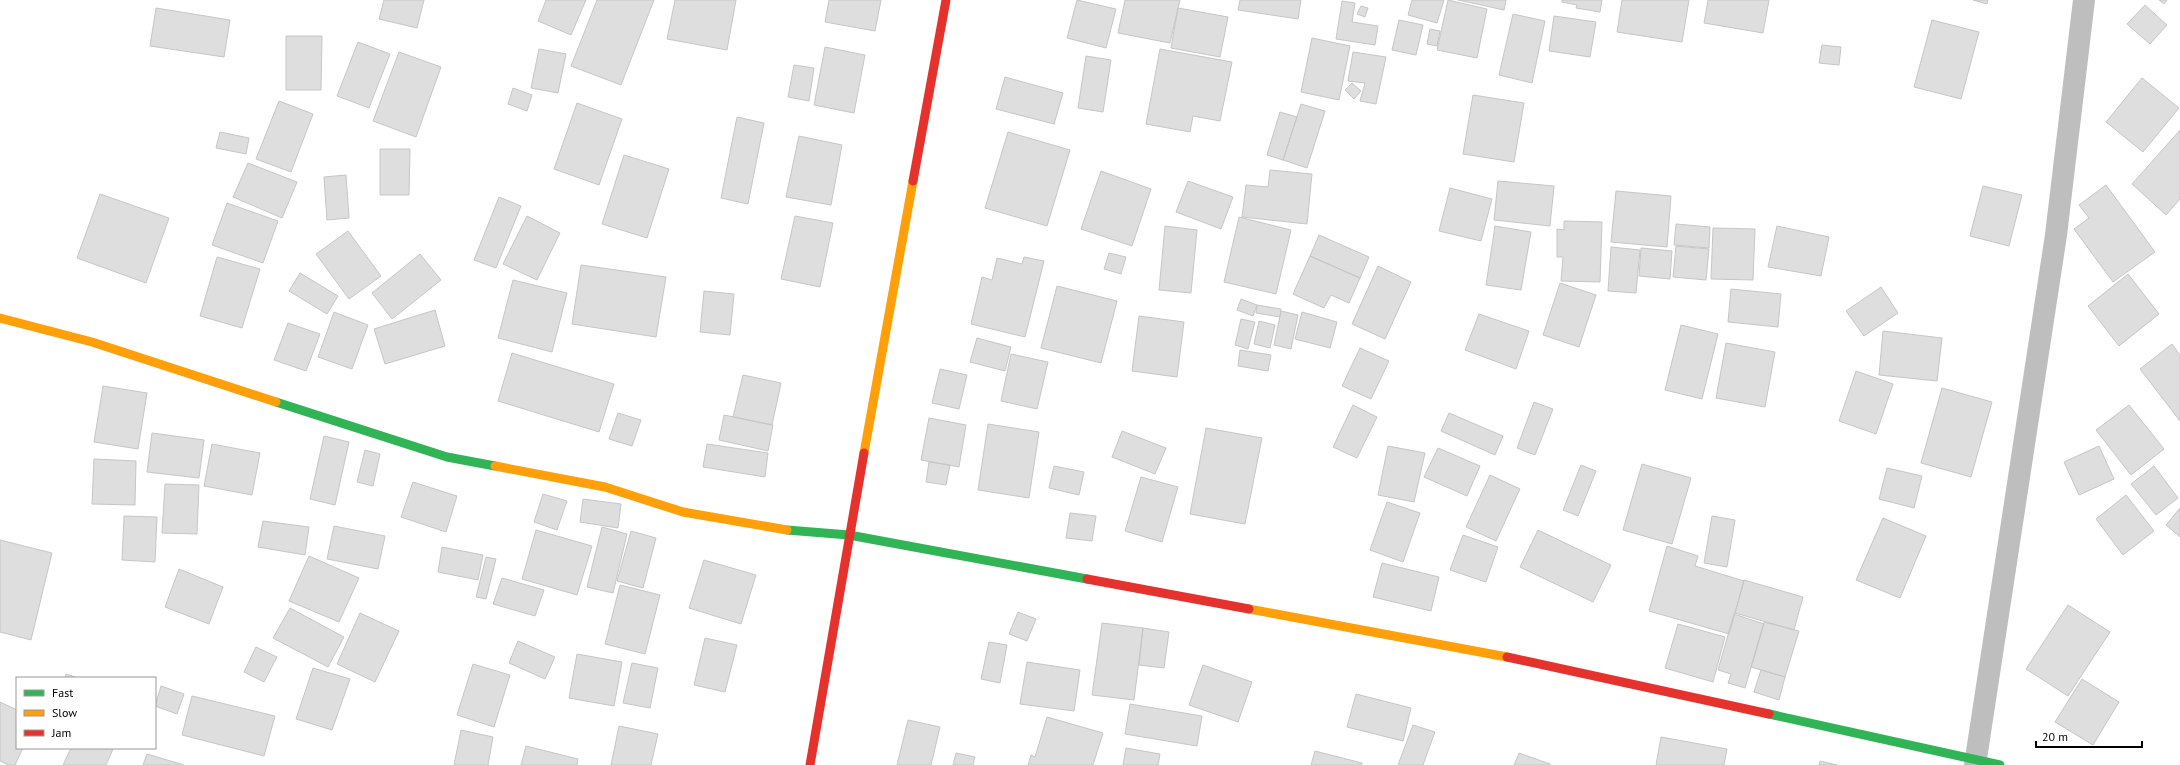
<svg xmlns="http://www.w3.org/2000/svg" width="2180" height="765" font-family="'PT Sans',sans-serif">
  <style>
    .building { fill: #dedede; stroke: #c6c6c6 }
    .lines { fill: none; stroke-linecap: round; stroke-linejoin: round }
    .street { stroke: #bebebe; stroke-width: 22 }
    .fast { stroke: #30b455; stroke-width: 9 }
    .slow { stroke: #ff9f0a; stroke-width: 9 }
    .jam { stroke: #e5322d; stroke-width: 9 }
  </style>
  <rect width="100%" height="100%" fill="#fff"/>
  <path class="building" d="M 384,0 L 424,0 L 417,28 L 379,19 Z
    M 546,0 L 586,0 L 571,35 L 538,21 Z
    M 597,0 L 654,0 L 621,85 L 571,66 Z
    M 675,0 L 736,0 L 727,50 L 667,39 Z
    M 829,0 L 881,0 L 875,31 L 825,22 Z
    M 1077,0 L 1116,9 L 1106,48 L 1067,38 Z
    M 1125,0 L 1180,0 L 1170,43 L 1118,33 Z
    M 1240,0 L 1301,0 L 1298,19 L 1238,10 Z
    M 1412,0 L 1444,0 L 1437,23 L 1408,15 Z
    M 1448,0 L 1487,9 L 1477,58 L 1437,50 Z
    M 1458,0 L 1506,0 L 1504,10 Z
    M 1562,0 L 1602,0 L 1600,12 L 1576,8 L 1577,5 L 1562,2 Z
    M 1622,0 L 1689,0 L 1682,42 L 1617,32 Z
    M 1708,0 L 1769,0 L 1763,33 L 1704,23 Z
    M 1973,0 L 1988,0 L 1987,4 Z
    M 2159,0 L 2167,0 L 2164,4 Z
    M 1342,1 L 1355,3 L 1352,22 L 1378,26 L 1375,45 L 1336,39 Z
    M 2145,5 L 2167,25 L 2150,44 L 2127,24 Z
    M 1361,6 L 1368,8 L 1365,17 L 1357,14 Z
    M 156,8 L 230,20 L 224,57 L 150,46 Z
    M 1178,8 L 1228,17 L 1220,57 L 1171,48 Z
    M 1513,14 L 1545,21 L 1532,83 L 1499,75 Z
    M 1554,16 L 1596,22 L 1590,57 L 1549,51 Z
    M 1399,20 L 1423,25 L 1416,55 L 1392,50 Z
    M 1932,20 L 1979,32 L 1961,99 L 1914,87 Z
    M 1430,29 L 1440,31 L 1437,46 L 1427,44 Z
    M 286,36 L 322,36 L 321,90 L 286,90 Z
    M 1312,38 L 1350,46 L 1339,100 L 1301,92 Z
    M 358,42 L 390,54 L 369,108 L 337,96 Z
    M 1822,45 L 1841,47 L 1839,65 L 1819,63 Z
    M 825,47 L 865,55 L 854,113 L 814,105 Z
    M 539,49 L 566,54 L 558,93 L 531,88 Z
    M 1160,49 L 1232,62 L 1220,121 L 1193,116 L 1190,132 L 1146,124 Z
    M 399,52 L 441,67 L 416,137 L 373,121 Z
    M 1353,52 L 1386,57 L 1376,104 L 1360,101 L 1365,83 L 1348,81 Z
    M 1086,56 L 1111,60 L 1103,112 L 1078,108 Z
    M 794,65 L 814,68 L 809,101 L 788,97 Z
    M 1005,77 L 1063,93 L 1054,124 L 996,109 Z
    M 2142,78 L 2179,108 L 2143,152 L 2106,122 Z
    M 1352,83 L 1361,91 L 1354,99 L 1345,90 Z
    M 513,88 L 532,95 L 527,111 L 508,104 Z
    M 1473,95 L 1524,103 L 1514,162 L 1463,154 Z
    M 279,101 L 313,114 L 291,172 L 256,159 Z
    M 577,103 L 622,119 L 599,185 L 554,169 Z
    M 1301,104 L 1325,111 L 1307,168 L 1283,160 Z
    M 1280,112 L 1297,117 L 1283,160 L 1267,155 Z
    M 737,117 L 764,123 L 748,204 L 721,198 Z
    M 2180,130 L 2180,199 L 2166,215 L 2132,184 Z
    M 220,132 L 249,138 L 246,154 L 216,148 Z
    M 1008,132 L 1070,150 L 1047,226 L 985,208 Z
    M 799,136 L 842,145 L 831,205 L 786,197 Z
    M 380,149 L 410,149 L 409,195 L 380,195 Z
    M 624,155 L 669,169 L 647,238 L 602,224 Z
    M 248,163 L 297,182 L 282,218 L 233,197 Z
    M 1270,170 L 1312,174 L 1307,224 L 1242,217 L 1246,185 L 1268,187 Z
    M 1101,171 L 1151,189 L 1132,246 L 1081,229 Z
    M 346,175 L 349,218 L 327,220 L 324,177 Z
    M 1188,181 L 1233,197 L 1221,229 L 1176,212 Z
    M 1498,181 L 1554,186 L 1550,226 L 1494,220 Z
    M 2106,185 L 2155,252 L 2113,282 L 2074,229 L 2089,218 L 2079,205 Z
    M 1983,186 L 2022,195 L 2009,246 L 1970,236 Z
    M 1450,188 L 1492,199 L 1481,241 L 1439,231 Z
    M 1616,191 L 1671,196 L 1667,247 L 1611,242 Z
    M 100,194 L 169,218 L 146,283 L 77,258 Z
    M 499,197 L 521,206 L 496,268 L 474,260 Z
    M 227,203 L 278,221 L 263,263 L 212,245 Z
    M 527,216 L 560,233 L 537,280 L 503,264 Z
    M 795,216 L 833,223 L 820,287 L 781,279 Z
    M 1239,217 L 1291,230 L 1276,294 L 1224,282 Z
    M 1564,221 L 1602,222 L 1600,282 L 1561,281 L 1563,257 L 1557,257 L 1557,229 L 1564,230 Z
    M 1676,224 L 1710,227 L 1709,248 L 1674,245 Z
    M 1165,226 L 1197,230 L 1191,293 L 1159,290 Z
    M 1495,226 L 1531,232 L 1521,290 L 1486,285 Z
    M 1777,226 L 1829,237 L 1821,276 L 1768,267 Z
    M 1713,228 L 1755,229 L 1753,280 L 1711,279 Z
    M 348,231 L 381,276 L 349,299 L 316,254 Z
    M 1319,235 L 1369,257 L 1360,278 L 1310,256 Z
    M 1676,246 L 1709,249 L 1706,280 L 1673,277 Z
    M 1611,247 L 1640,250 L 1636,293 L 1608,291 Z
    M 1641,248 L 1672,251 L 1670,279 L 1639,276 Z
    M 1109,253 L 1126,257 L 1121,274 L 1104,269 Z
    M 420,254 L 441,280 L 392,319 L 372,293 Z
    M 1310,256 L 1360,278 L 1349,303 L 1331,295 L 1324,308 L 1293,294 Z
    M 217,257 L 260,269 L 242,328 L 200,316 Z
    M 1024,257 L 1044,261 L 1025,337 L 971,324 L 982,277 L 992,280 L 997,258 L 1022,264 Z
    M 581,265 L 666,277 L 656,337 L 572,324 Z
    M 1378,266 L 1411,282 L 1385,339 L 1352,324 Z
    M 300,273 L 338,296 L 327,314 L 289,291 Z
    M 2128,274 L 2159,314 L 2119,346 L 2088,306 Z
    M 513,280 L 567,293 L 552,352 L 498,338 Z
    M 1560,283 L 1596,295 L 1579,347 L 1543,335 Z
    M 1057,286 L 1117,301 L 1101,363 L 1041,348 Z
    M 1881,287 L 1898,313 L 1864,336 L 1846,311 Z
    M 1731,289 L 1781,294 L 1778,327 L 1728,322 Z
    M 704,291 L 734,294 L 730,335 L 700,332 Z
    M 1241,299 L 1257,305 L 1253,316 L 1237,310 Z
    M 1257,305 L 1281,309 L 1280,317 L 1256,313 Z
    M 435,310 L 445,346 L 385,364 L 374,329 Z
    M 1281,311 L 1298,315 L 1291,349 L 1274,345 Z
    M 334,312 L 368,325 L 352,369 L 318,357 Z
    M 1302,312 L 1337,322 L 1330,348 L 1295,339 Z
    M 1479,314 L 1529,331 L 1516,369 L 1465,350 Z
    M 1139,316 L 1184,322 L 1177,377 L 1132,371 Z
    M 1241,319 L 1255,322 L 1248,349 L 1235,345 Z
    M 1259,321 L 1275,325 L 1270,348 L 1254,344 Z
    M 288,323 L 320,334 L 306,371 L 274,360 Z
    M 1681,325 L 1718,334 L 1702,399 L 1665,390 Z
    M 1883,331 L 1942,338 L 1937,381 L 1879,375 Z
    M 977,338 L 1011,347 L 1005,371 L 970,362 Z
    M 1726,343 L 1775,352 L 1765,407 L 1716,398 Z
    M 2172,344 L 2180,355 L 2180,421 L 2140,369 Z
    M 1360,348 L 1389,361 L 1371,399 L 1342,386 Z
    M 1240,350 L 1271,355 L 1268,371 L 1238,366 Z
    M 512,353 L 614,384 L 599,432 L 498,401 Z
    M 1011,354 L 1048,362 L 1037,409 L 1001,401 Z
    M 940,369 L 967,375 L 959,409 L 932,403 Z
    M 1856,371 L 1893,384 L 1876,434 L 1839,421 Z
    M 743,375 L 781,383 L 772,425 L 733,417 Z
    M 103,386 L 147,393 L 138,449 L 94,442 Z
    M 1942,388 L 1992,402 L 1971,477 L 1921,463 Z
    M 1534,402 L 1553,409 L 1535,455 L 1517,448 Z
    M 1353,405 L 1377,417 L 1357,458 L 1333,447 Z
    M 2129,405 L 2164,449 L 2131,475 L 2096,430 Z
    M 618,413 L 641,420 L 632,446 L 609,439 Z
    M 1449,413 L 1503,436 L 1495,455 L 1441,431 Z
    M 724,415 L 773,425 L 768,451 L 719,440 Z
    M 929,418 L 966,425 L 959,467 L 921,460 Z
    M 988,424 L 1039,432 L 1029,498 L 978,490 Z
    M 1206,428 L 1262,438 L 1245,524 L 1190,514 Z
    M 1122,431 L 1166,448 L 1155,474 L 1112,457 Z
    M 152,433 L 204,440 L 199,478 L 147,472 Z
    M 324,436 L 349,442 L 335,505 L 310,499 Z
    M 212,444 L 260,453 L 252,495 L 204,486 Z
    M 707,444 L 768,453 L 765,477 L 703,467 Z
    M 1388,446 L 1425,453 L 1414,502 L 1378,495 Z
    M 2099,446 L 2114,479 L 2079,495 L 2064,462 Z
    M 1438,448 L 1480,466 L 1467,496 L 1424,477 Z
    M 365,450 L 380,454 L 373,486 L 357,482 Z
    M 94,459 L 136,461 L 135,505 L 92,504 Z
    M 929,462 L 950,465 L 946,485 L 926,482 Z
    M 1642,464 L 1691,478 L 1672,544 L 1623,530 Z
    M 1581,465 L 1596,471 L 1578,516 L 1563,510 Z
    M 1054,466 L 1084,472 L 1079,495 L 1049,488 Z
    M 2154,466 L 2178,498 L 2156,515 L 2131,484 Z
    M 1887,468 L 1922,476 L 1914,508 L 1879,499 Z
    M 1490,475 L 1520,489 L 1496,541 L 1466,527 Z
    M 1141,477 L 1178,487 L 1162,542 L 1125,531 Z
    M 413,482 L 457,496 L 446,532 L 401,517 Z
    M 165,484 L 199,485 L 197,534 L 162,533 Z
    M 543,494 L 567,501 L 557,530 L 534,522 Z
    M 2126,495 L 2154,531 L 2123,555 L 2096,519 Z
    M 583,499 L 621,504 L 618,528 L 580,522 Z
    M 1387,502 L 1420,513 L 1403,562 L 1370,550 Z
    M 2180,508 L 2180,537 L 2166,525 Z
    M 1070,513 L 1096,516 L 1092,541 L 1066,538 Z
    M 124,516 L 157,517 L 155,562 L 122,560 Z
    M 1712,516 L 1735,520 L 1727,567 L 1704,563 Z
    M 1883,518 L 1926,536 L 1900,598 L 1856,580 Z
    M 263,521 L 309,527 L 305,555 L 258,547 Z
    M 334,526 L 385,536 L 378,569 L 327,559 Z
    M 602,527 L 627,534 L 613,593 L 587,587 Z
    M 536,530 L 592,546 L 577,595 L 522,579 Z
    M 1538,530 L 1611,565 L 1593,602 L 1520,567 Z
    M 631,531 L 656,538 L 643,588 L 617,581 Z
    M 1463,535 L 1498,547 L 1486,582 L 1450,570 Z
    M 0,540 L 52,553 L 31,640 L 0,632 Z
    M 1667,546 L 1698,556 L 1695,566 L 1744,581 L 1729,634 L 1649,611 Z
    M 442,547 L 483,555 L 478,580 L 438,572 Z
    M 309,556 L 359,578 L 339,622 L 289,601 Z
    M 486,557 L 496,559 L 486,599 L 476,597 Z
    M 704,560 L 756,575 L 741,624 L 689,608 Z
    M 1382,563 L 1439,577 L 1431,611 L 1373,597 Z
    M 179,569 L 223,587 L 209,624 L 165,607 Z
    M 502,578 L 544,590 L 535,616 L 493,604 Z
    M 1744,580 L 1803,597 L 1794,630 L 1735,613 Z
    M 620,585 L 660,595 L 645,654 L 605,644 Z
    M 2068,605 L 2110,632 L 2068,696 L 2026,669 Z
    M 290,608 L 344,637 L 328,667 L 273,638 Z
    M 1018,612 L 1036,619 L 1027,641 L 1009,634 Z
    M 360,613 L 399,631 L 375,682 L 337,664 Z
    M 1734,614 L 1764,624 L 1745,688 L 1728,683 L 1731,674 L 1718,670 Z
    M 1764,622 L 1799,631 L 1785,677 L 1751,667 Z
    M 1102,623 L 1143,628 L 1134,700 L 1092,695 Z
    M 1678,624 L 1725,637 L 1713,682 L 1665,668 Z
    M 1143,628 L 1169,632 L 1164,668 L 1139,665 Z
    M 705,638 L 737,645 L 725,692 L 694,685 Z
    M 518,641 L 555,657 L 545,679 L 509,663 Z
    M 989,642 L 1007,645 L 1000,683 L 981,679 Z
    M 256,647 L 277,657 L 264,682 L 244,672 Z
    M 577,654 L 622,662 L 614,706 L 569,698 Z
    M 1027,662 L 1080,670 L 1074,711 L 1020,704 Z
    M 632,663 L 658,668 L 650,708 L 623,703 Z
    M 473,664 L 510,675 L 494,727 L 457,715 Z
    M 1203,665 L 1252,682 L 1238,722 L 1189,705 Z
    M 313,668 L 350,679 L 332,730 L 296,719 Z
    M 1761,670 L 1785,677 L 1779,700 L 1754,692 Z
    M 66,674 L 78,678 L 65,678 Z
    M 2082,679 L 2119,702 L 2093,745 L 2055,722 Z
    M 161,686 L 184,694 L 177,714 L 155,706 Z
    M 1356,694 L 1411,708 L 1403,741 L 1347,727 Z
    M 192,696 L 275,716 L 264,756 L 182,735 Z
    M 0,702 L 17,710 L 17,748 L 23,748 L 15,765 L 9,765 L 0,761 Z
    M 1130,704 L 1202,716 L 1197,746 L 1125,734 Z
    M 1047,717 L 1103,733 L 1093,765 L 1028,765 L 1031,755 L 1035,757 Z
    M 908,720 L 940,727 L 931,765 L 897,765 Z
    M 1413,725 L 1435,732 L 1423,765 L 1398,765 Z
    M 619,726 L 658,734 L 651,765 L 611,765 Z
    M 461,730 L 493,737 L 488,765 L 454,765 Z
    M 1661,737 L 1727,749 L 1724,765 L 1656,765 Z
    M 526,746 L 578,759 L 577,765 L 521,765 Z
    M 71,748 L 110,748 L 113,749 L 106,765 L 63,765 Z
    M 1126,748 L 1160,754 L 1158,765 L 1123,765 Z
    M 1315,751 L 1362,763 L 1362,765 L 1311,765 Z
    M 956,753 L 975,757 L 973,765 L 953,765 Z
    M 1519,753 L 1550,764 L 1550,765 L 1514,765 Z
    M 147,754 L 184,765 L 143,765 Z
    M 1820,761 L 1837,765 L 1819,765 Z"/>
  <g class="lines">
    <path class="street" d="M 1975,765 L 2056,235 L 2084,0"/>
    <path class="fast" d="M 276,402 L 447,457 L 495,466
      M 787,530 L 849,535 L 1087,579
      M 1769,714 L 2000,765"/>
    <path class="slow" d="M 0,318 L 92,342 L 276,402
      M 864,453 L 913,181
      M 495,466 L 605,487 L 683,512 L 787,530
      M 1249,609 L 1507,657"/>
    <path class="jam" d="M 913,181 L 946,0
      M 1087,579 L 1249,609
      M 1507,657 L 1769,714
      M 810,765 L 864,453"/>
  </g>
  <rect x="16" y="677" width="140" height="72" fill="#ffffff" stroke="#999999"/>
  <rect x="24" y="690" width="20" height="6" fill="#30b455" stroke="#999999"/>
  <text x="52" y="697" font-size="12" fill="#000000">Fast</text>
  <rect x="24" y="710" width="20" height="6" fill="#ff9f0a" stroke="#999999"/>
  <text x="52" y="717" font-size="12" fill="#000000">Slow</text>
  <rect x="24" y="730" width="20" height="6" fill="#e5322d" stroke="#999999"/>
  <text x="52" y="737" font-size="12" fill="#000000">Jam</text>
  <path d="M2036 741v6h106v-6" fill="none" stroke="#000000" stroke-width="2"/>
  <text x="2042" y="741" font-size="12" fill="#000000" stroke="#ffffff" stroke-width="3" paint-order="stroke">20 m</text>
</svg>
